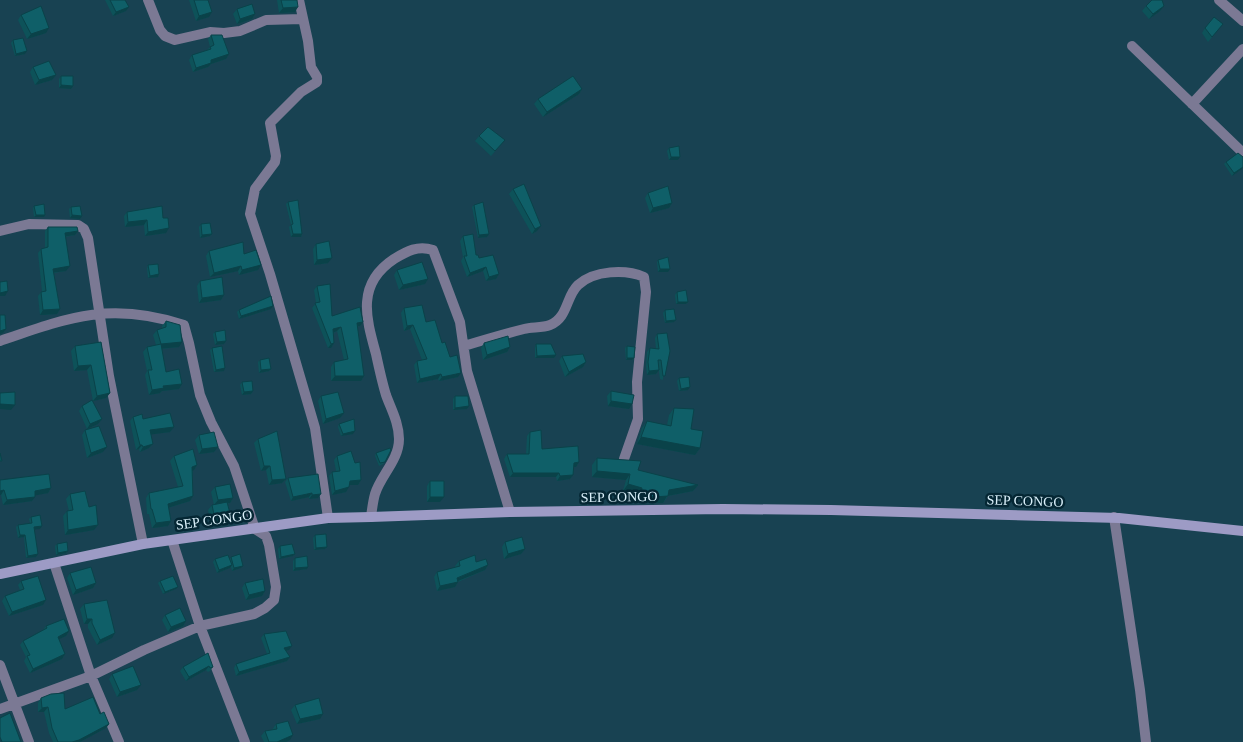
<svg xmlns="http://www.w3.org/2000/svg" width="1243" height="742" font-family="Georgia,serif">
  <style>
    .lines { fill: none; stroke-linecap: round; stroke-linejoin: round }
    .street { stroke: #7b7994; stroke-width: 10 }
    .secondary { stroke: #9d9bc5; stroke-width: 10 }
    .wall { fill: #0d5259 }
    .shaded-wall { fill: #0a4249 }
    .building { fill: #0f5f68; stroke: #0a4249 }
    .labels { text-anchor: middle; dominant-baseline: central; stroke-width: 5; stroke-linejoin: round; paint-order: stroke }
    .street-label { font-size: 14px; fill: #dbf1fb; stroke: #052734 }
  </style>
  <rect width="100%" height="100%" fill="#184252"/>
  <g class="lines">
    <path class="street" d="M 148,0 L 160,30 L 165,36 L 175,40 L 210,32 L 224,33 L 240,31 L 266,20 L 302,19
      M 299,0 L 308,41 L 311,67 L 317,77 L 317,82 L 301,92 L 270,123 L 276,156 L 275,162 L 255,189 L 250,214 L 270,274 L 315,428 L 328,518
      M 1219,0 L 1243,21
      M 1132,46 L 1243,153
      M 1192,104 L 1243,49
      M 0,231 L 29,224 L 78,225 L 84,229 L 88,238 L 109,376 L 143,544
      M 0,341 C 69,317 111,301 184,325 L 189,343 L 200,395 L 211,422 L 234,466 L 255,529 L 266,536 L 269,545 L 276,587 L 274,600 L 265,608 L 254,614 L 200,626 L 144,650 L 91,676 L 0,709
      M 464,346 C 484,340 504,334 524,329 C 532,327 542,328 550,325 C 568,318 566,296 578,285 C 594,270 626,269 644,277 L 646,292 L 637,382 L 638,419 L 624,459
      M 371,517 C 372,509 373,501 375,494 C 381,475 399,460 399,439 C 399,423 391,409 386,395 C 382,382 379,368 376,354 C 366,318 356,284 394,259 C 407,251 418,245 433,250 L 460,322 L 467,371 L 510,512
      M 1114,517 L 1140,690 L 1146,742
      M 172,540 L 200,626 L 245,742
      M 54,563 L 91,676 L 119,742
      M 0,665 L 29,742"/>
    <path class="secondary" d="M 0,574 L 143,544 L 328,518 L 371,517 L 510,512 L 723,509 L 831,510 L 1119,518 L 1243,531"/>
  </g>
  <path class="wall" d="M 105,0 L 125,0 L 126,11 L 113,16 Z
    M 189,0 L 208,0 L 209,17 L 196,21 Z
    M 277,0 L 297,0 L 295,12 L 279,13 Z
    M 1146,6 L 1164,6 L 1160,11 L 1149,19 L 1142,11 Z
    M 237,9 L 255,14 L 252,19 L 237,24 L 233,14 Z
    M 21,15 L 46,33 L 27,39 L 18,20 Z
    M 1205,28 L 1219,29 L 1208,42 L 1202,33 Z
    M 211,35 L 229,54 L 226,59 L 211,64 L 208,67 L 193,72 L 189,60 L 192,55 L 207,50 L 210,47 L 208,39 Z
    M 13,40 L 25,54 L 15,56 L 11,43 Z
    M 33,67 L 56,75 L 52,80 L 35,85 L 30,72 Z
    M 61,76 L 73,86 L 71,89 L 59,88 L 59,79 Z
    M 582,89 L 579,94 L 543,117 L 534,104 L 538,99 Z
    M 479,136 L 505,140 L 491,156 L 475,141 Z
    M 669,148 L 678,160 L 669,160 L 667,151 Z
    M 1243,157 L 1243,168 L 1232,176 L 1224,164 L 1226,162 Z
    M 513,189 L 537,231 L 532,234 L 509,194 Z
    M 648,193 L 672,203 L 669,208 L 650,213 L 645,198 Z
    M 288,202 L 302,234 L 301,237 L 291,237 L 289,227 L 291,225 L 286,204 Z
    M 474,205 L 489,234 L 487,237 L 478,238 L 472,207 Z
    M 34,206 L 45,215 L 44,217 L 34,217 L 33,208 Z
    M 71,207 L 82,216 L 80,219 L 70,218 L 69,209 Z
    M 127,212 L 163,218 L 166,233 L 145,236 L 144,225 L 125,227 L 124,216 Z
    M 201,224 L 212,234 L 210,236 L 200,238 L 199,227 Z
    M 48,227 L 78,231 L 75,235 L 65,237 L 66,271 L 54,273 L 60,309 L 57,314 L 40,315 L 38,296 L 41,292 L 42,291 L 38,253 L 41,249 L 45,248 L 45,231 Z
    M 463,236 L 476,255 L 499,274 L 496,279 L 486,281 L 483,271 L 467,277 L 461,261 L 463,257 L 460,241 Z
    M 316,244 L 328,263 L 314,265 L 313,249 Z
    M 209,251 L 244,254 L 258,270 L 239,275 L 238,271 L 210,277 L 206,256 Z
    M 658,260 L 668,272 L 658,272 L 657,262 Z
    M 148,265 L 159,274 L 158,277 L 148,278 L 147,268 Z
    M 397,270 L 425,284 L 399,290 L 394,275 Z
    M 200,281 L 224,295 L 221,300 L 199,303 L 197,286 Z
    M 317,286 L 332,316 L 363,322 L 360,326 L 357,327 L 364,376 L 361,381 L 331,381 L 331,367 L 334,362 L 344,360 L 337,331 L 334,333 L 334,343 L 331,348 L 328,348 L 312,308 L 316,303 L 314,290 Z
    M 677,292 L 688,302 L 686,304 L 676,304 L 675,295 Z
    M 404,308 L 426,322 L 442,343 L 458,377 L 439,381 L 438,379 L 417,383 L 414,365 L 417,361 L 422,360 L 410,329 L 404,331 L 401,313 Z
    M 271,309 L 239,319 L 237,312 L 239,310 Z
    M 665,310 L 674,322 L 665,323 L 663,313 Z
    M 166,321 L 179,347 L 162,349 L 166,372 L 182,384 L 179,389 L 162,391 L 160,393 L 149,395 L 145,375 L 147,371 L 143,352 L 147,347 L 156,345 L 153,335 L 157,330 L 162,328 L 162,326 Z
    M 215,332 L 226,341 L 224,344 L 215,345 L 213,334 Z
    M 667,333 L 663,380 L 660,379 L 658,364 L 659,370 L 656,374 L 647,375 L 646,366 L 647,352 L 650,348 L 656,349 L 655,338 L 657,334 Z
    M 101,342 L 110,393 L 106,398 L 93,401 L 87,370 L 74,371 L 71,351 L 75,346 Z
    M 484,343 L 510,347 L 507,352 L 483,360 L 481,348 Z
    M 536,344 L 556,355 L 554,358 L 535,358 L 535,347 Z
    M 627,346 L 634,358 L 632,360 L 626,360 L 625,348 Z
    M 212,348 L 224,371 L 214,372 L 210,350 Z
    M 562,356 L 586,362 L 583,367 L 565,377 L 559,361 Z
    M 260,360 L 271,369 L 269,371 L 259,373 L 258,362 Z
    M 679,378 L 688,390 L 679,391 L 677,381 Z
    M 242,382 L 253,391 L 251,394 L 242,395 L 240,385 Z
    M 611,391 L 629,409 L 608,406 L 607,396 Z
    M 321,396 L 344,413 L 340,418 L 323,424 L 318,401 Z
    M 455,396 L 469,406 L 467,409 L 453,410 L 453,399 Z
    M 82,406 L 102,419 L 98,424 L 87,429 L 79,411 Z
    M 674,408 L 691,429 L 700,448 L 695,455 L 637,444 L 642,428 L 647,421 L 667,425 L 669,415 Z
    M 133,417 L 143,419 L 174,427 L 170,432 L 151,434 L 153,444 L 149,448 L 140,452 L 139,449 L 136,450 L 130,421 Z
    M 339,424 L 353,434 L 341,436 L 338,427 Z
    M 85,430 L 103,452 L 87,458 L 82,435 Z
    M 530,432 L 542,449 L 579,462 L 576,467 L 574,467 L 573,475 L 570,479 L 557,481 L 556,477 L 510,477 L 504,459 L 507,454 L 526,454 L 527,436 Z
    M 199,435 L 218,447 L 214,452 L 199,454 L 195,440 Z
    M 258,439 L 286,479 L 282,483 L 269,485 L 266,470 L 261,471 L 254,443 Z
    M 376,453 L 385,462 L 383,464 L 379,466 L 375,456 Z
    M 174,456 L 197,465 L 194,470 L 193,470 L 193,496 L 190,501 L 168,508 L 171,521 L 168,526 L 152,528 L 149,514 L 147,514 L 146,498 L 149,493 L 178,487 L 170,461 Z
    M 337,456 L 355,463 L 361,480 L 358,485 L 349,485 L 346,492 L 332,495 L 329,476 L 332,472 L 336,471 L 334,460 Z
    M 597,458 L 638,470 L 698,485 L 693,491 L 668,496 L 663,503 L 649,503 L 636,500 L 638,494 L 623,491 L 626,480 L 592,477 L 592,465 Z
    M 288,478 L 318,498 L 309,499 L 309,497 L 291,501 L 285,482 Z
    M 0,480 L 51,488 L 48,493 L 35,495 L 32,501 L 3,505 L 1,495 L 0,495 Z
    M 430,481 L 440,502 L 427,502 L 427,486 Z
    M 215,487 L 233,498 L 230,503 L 228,504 L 231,517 L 227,522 L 211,524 L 208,510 L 212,505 L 214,505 L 211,492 Z
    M 70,494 L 89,507 L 98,525 L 94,530 L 65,535 L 63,516 L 67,511 L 69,511 L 66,499 Z
    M 31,517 L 42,526 L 40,529 L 34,529 L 38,554 L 36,557 L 26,558 L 24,537 L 18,538 L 16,527 L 18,525 L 30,523 L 29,519 Z
    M 315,535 L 327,547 L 325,549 L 314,550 L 313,538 Z
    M 505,542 L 525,549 L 521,554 L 504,559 L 502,547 Z
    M 57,544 L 68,551 L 66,553 L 56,555 L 55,546 Z
    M 280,546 L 295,554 L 293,556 L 279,559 L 278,549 Z
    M 231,557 L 241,568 L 232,571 L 231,567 L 230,568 L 217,573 L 213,562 L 215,559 L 230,559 Z
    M 295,558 L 307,569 L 293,571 L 293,561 Z
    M 459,561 L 476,562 L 488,565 L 485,570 L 458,582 L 455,587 L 437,591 L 434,577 L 437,572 L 455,568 L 455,566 Z
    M 70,573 L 96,583 L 93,588 L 73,595 L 67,578 Z
    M 21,581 L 43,605 L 9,616 L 2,601 L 5,596 L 20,590 L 18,585 Z
    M 160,581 L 176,589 L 163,594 L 158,583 Z
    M 245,583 L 265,591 L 262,596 L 246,600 L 242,588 Z
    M 84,604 L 112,638 L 97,645 L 88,628 L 88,624 L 84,624 L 80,609 Z
    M 165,615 L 186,621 L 183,626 L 168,632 L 162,620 Z
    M 46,626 L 69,631 L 66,636 L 59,639 L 65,654 L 62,659 L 30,673 L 24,661 L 26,657 L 20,645 L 23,641 L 43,630 Z
    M 264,634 L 289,650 L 286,651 L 290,657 L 287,661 L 236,676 L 234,668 L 236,664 L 267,654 L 261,638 Z
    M 208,653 L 213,667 L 210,671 L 208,672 L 206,670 L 186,681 L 180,671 L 183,667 Z
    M 112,674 L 137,690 L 117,697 L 109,679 Z
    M 41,698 L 65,709 L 100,714 L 109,724 L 106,728 L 80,742 L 53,742 L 49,733 L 44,712 L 38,712 L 38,703 Z
    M 295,705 L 320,719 L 297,724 L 291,710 Z
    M 276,724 L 290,740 L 286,742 L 264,742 L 261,736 L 265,731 L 272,730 Z"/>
  <path class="shaded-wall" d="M 1164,6 L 1160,11 L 1149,19 L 1153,14 Z
    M 129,7 L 126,11 L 113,16 L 116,12 Z
    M 298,7 L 295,12 L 279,13 L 283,8 Z
    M 212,12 L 209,17 L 196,21 L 199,16 Z
    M 255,14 L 252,19 L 237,24 L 240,19 Z
    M 49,28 L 46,33 L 27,39 L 31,34 Z
    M 27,51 L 25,54 L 15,56 L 16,54 Z
    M 229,54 L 226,59 L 211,64 L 208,67 L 193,72 L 196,68 L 211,60 Z
    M 56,75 L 52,80 L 35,85 L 39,80 Z
    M 61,85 L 73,86 L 71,89 L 59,88 Z
    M 582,89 L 579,94 L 543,117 L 547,112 Z
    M 671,157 L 680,157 L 678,160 L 669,160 Z
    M 1243,167 L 1243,168 L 1232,176 L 1234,173 Z
    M 672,203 L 669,208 L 650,213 L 653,208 Z
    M 36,215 L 45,215 L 44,217 L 34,217 Z
    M 72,215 L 82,216 L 80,219 L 70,218 Z
    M 147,220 L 144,225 L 125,227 L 128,222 Z
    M 541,226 L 537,231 L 532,234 L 535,229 Z
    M 169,228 L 166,233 L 145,236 L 148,232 Z
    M 78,231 L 75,235 L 61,237 L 65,233 Z
    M 212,234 L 210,236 L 200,238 L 202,235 Z
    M 293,234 L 302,234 L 301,237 L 291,237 Z
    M 489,234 L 487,237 L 478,238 L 479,235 Z
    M 332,258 L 328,263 L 314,265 L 317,260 Z
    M 261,265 L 258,270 L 239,275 L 242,270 Z
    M 70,266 L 66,271 L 50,273 L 53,269 Z
    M 241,266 L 238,271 L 210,277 L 214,273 Z
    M 486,267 L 483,271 L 467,277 L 470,273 Z
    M 660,269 L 670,269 L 668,272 L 658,272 Z
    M 159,274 L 158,277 L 148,278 L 150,276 Z
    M 499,274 L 496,279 L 486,281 L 489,277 Z
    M 428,279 L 425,284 L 399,290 L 403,285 Z
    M 8,291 L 5,296 L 0,296 L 0,293 Z
    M 224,295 L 221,300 L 199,303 L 202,298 Z
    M 678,302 L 688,302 L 686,304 L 676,304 Z
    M 273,306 L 271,309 L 239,319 L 241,316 Z
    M 60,309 L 57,314 L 40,315 L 43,310 Z
    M 676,320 L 674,322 L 665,323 L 666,321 Z
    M 363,322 L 360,326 L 353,327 L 357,323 Z
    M 413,325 L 410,329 L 404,331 L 407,326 Z
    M 341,327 L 337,331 L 330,334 L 333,329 Z
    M 6,329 L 3,333 L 0,334 L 0,331 Z
    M 226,341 L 224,344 L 215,345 L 217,342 Z
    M 182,342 L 179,347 L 158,349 L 161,344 Z
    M 334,343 L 331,348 L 328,348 L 331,344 Z
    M 510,347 L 507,352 L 483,360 L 487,355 Z
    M 556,355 L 554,358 L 535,358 L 537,356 Z
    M 627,358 L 634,358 L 632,360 L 626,360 Z
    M 586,362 L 583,367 L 565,377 L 569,372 Z
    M 91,365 L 87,370 L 74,371 L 78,366 Z
    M 225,368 L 224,371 L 214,372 L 216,370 Z
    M 271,369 L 269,371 L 259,373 L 261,370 Z
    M 659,370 L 656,374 L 647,375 L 649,371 Z
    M 461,373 L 458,377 L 439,381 L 442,377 Z
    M 441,374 L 438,379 L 417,383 L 420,379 Z
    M 335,376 L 364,376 L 361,381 L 331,381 Z
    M 182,384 L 179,389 L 162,391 L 160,393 L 149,395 L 152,390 L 163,386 Z
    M 690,387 L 688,390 L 679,391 L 681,389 Z
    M 253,391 L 251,394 L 242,395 L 244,392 Z
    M 110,393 L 106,398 L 93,401 L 97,396 Z
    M 611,401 L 632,404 L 629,409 L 608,406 Z
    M 0,404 L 15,405 L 11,410 L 0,409 Z
    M 469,406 L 467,409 L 453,410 L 455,408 Z
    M 344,413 L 340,418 L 323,424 L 326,419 Z
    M 102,419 L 98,424 L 87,429 L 90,424 Z
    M 174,427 L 170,432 L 147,435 L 150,430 Z
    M 355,431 L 353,434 L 341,436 L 343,434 Z
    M 641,437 L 700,448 L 695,455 L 637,444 Z
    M 153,444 L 149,448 L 140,452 L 143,447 Z
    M 140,445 L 142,445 L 139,449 L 136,450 Z
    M 107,447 L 103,452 L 87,458 L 91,453 Z
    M 218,447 L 214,452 L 199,454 L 202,449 Z
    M 579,462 L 576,467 L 571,467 L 574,463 Z
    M 197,465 L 194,470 L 189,472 L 192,467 Z
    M 264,466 L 270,466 L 266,470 L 261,471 Z
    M 597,471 L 630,474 L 626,480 L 592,477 Z
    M 513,473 L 559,473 L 556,477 L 510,477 Z
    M 573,475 L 570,479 L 557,481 L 560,476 Z
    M 286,479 L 282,483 L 269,485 L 272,480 Z
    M 361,480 L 358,485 L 347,485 L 350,481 Z
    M 628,484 L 642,488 L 638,494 L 623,491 Z
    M 698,485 L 693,491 L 667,496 L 663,503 L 649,503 L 636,500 L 641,493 L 669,490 Z
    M 349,487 L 346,492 L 332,495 L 335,491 Z
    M 51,488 L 48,493 L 32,496 L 35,491 Z
    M 4,490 L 1,495 L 0,495 L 0,491 Z
    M 312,493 L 309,497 L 291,501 L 293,497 Z
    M 321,494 L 318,498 L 309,499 L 312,495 Z
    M 193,496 L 190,501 L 164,509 L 168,504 Z
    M 35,497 L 32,501 L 3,505 L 7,500 Z
    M 430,497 L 444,497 L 440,502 L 427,502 Z
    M 233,498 L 230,503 L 214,505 L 218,500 Z
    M 231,517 L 227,522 L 211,524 L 215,519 Z
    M 171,521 L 168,526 L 152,528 L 156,523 Z
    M 98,525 L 94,530 L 65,535 L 68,530 Z
    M 42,526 L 40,529 L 32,530 L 34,527 Z
    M 20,535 L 25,535 L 24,537 L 18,538 Z
    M 327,547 L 325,549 L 314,550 L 316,548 Z
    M 525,549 L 521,554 L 504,559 L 508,554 Z
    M 68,551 L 66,553 L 56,555 L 58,553 Z
    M 38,554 L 36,557 L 26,558 L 28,556 Z
    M 295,554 L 293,556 L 279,559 L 281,557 Z
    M 232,565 L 230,568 L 217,573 L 219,570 Z
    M 488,565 L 485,570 L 453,583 L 458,582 L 455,587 L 437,591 L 440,586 Z
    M 243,566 L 241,568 L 232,571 L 234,568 Z
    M 308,567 L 307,569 L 293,571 L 295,568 Z
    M 96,583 L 93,588 L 73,595 L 76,590 Z
    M 178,587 L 176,589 L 163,594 L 165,592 Z
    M 265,591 L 262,596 L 246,600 L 249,595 Z
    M 46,600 L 43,605 L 9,616 L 12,612 Z
    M 87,619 L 92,619 L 88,624 L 84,624 Z
    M 186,621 L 183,626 L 168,632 L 171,627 Z
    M 69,631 L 66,636 L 55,641 L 58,637 Z
    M 115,633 L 112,638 L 97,645 L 100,640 Z
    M 292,646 L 289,650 L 282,652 L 284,648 Z
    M 65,654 L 62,659 L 30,673 L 33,669 Z
    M 290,657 L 287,661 L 236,676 L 239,672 Z
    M 209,666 L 206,670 L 186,681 L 189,677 Z
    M 141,685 L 137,690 L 117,697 L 120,692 Z
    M 48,707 L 44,712 L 38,712 L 42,708 Z
    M 323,714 L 320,719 L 297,724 L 300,719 Z
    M 109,724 L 106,728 L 80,742 L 72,742 Z
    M 293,735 L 290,740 L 286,742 L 277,742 Z"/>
  <path class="building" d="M 110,0 L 125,0 L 129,7 L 116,12 Z
    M 194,0 L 208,0 L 212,12 L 199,16 Z
    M 281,0 L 297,0 L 298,7 L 283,8 Z
    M 1152,0 L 1162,0 L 1164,6 L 1153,14 L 1146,6 Z
    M 252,4 L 255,14 L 240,19 L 237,9 Z
    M 41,6 L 49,28 L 31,34 L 21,15 Z
    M 1214,17 L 1223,24 L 1212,37 L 1205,28 Z
    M 211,35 L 222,35 L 229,54 L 211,60 L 211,63 L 196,68 L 192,55 L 211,49 L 210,47 L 214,45 Z
    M 23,38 L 27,51 L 16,54 L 13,40 Z
    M 49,61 L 56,75 L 39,80 L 33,67 Z
    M 61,76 L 73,76 L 73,86 L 61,85 Z
    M 573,76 L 582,89 L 547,112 L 538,99 Z
    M 488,127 L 505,140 L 495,151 L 479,136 Z
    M 679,146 L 680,157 L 671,157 L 669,148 Z
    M 1238,153 L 1243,157 L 1243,167 L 1234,173 L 1226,162 Z
    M 524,184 L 541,226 L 535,229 L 513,189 Z
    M 668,186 L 672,203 L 653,208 L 648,193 Z
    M 298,200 L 302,234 L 293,234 L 291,225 L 293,224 L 288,202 Z
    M 483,202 L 489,234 L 479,235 L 474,205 Z
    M 44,204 L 45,215 L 36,215 L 34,206 Z
    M 80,206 L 82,216 L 72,215 L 71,207 Z
    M 162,206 L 163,218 L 168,218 L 169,228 L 148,232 L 147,220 L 128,222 L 127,212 Z
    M 210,223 L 212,234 L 202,235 L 201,224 Z
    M 48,227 L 77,227 L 78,231 L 65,233 L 70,266 L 53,269 L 60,309 L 43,310 L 41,292 L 46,291 L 41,249 L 48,247 Z
    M 473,234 L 476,255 L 478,255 L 479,258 L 493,255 L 499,274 L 489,277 L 486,267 L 470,273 L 464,256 L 467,256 L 463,236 Z
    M 329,241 L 332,258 L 317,260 L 316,244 Z
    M 243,242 L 244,254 L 256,250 L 261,265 L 242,270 L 241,266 L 214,273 L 209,251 Z
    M 668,257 L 670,269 L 660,269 L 658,260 Z
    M 422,262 L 428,279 L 403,285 L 397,270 Z
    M 158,264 L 159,274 L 150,276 L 148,265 Z
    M 222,277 L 224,295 L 202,298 L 200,281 Z
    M 7,281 L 8,291 L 0,293 L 0,282 Z
    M 330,284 L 332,316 L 360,307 L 363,322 L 357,323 L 364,376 L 335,376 L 334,362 L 348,359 L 341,327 L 333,329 L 334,343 L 331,344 L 315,303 L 320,302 L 317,286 Z
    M 686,290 L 688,302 L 678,302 L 677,292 Z
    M 271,296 L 273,306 L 241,316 L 239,310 Z
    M 422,305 L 426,322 L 435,320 L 442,343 L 445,342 L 450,357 L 457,355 L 461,373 L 442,377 L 441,374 L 420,379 L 417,361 L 427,359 L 413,325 L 407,326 L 404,308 Z
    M 674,309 L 676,320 L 666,321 L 665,310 Z
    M 0,315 L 5,315 L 6,329 L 0,331 Z
    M 166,321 L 180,325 L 182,342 L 161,344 L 157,330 L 166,327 Z
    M 225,330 L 226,341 L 217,342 L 215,332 Z
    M 667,333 L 670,351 L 665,376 L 663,376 L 661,360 L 658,360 L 659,370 L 649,371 L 648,362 L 650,348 L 659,349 L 657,334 Z
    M 508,336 L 510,347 L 487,355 L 484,343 Z
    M 101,342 L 110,393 L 97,396 L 91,365 L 78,366 L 75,346 Z
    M 161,344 L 166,372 L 179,369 L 182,384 L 163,386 L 164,388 L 152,390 L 148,370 L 152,370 L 147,347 Z
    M 536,344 L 551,344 L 556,355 L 537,356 Z
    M 222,346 L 225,368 L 216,370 L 212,348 Z
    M 627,346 L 635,347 L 634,358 L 627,358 Z
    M 583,354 L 586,362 L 569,372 L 562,356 Z
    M 269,358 L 271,369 L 261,370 L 260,360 Z
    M 689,377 L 690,387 L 681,389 L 679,378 Z
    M 252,381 L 253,391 L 244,392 L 242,382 Z
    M 611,391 L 634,395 L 632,404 L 611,401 Z
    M 15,392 L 15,405 L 0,404 L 0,393 Z
    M 338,392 L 344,413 L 326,419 L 321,396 Z
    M 455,396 L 468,396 L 469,406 L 455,408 Z
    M 92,400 L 102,419 L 90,424 L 82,406 Z
    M 674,408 L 694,409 L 691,429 L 703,431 L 700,448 L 641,437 L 647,421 L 671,426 Z
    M 170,413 L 174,427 L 150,430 L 153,444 L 143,447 L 142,445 L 140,445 L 133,417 L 142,414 L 143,419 Z
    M 354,419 L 355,431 L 343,434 L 339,424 Z
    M 99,426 L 107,447 L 91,453 L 85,430 Z
    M 541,430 L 542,449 L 578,446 L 579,462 L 574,463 L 573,475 L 560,476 L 559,473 L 513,473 L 507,454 L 529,454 L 530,432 Z
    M 277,431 L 286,479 L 272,480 L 270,466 L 264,466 L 258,439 Z
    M 214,432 L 218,447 L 202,449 L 199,435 Z
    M 390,448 L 391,450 L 385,462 L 380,463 L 376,453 Z
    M 193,449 L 197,465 L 192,467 L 193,496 L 168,504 L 171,521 L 156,523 L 152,509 L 151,509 L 149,493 L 183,486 L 174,456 Z
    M 351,451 L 355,463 L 360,462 L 361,480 L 350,481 L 349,487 L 335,491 L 332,472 L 340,471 L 337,456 Z
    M 0,453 L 2,461 L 0,461 Z
    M 597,458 L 641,461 L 638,470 L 698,485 L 669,490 L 668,496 L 654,497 L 641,493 L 642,488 L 628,484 L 630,474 L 597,471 Z
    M 49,474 L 51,488 L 35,491 L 35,497 L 7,500 L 4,490 L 0,491 L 0,480 Z
    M 318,474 L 321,494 L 312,495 L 312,493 L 293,497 L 288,478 Z
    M 430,481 L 444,481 L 444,497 L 430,497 Z
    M 230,484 L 233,498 L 218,500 L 215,487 Z
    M 85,491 L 89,507 L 96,505 L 98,525 L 68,530 L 67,511 L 73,510 L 70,494 Z
    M 227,502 L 231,517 L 215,519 L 212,505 Z
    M 40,515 L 42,526 L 34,527 L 38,554 L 28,556 L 25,535 L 20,535 L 18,525 L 32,523 L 31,517 Z
    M 326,534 L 327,547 L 316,548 L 315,535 Z
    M 522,537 L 525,549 L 508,554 L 505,542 Z
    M 67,542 L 68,551 L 58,553 L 57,544 Z
    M 292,544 L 295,554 L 281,557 L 280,546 Z
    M 240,554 L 243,566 L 234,568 L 231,557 Z
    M 228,555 L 232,565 L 219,570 L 215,559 Z
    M 475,555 L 476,562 L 486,559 L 488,565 L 457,578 L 458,582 L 440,586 L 437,572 L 460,566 L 459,561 Z
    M 307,556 L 308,567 L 295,568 L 295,558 Z
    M 91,567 L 96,583 L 76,590 L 70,573 Z
    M 38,576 L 46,600 L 12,612 L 5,596 L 24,589 L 21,581 Z
    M 173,576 L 178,587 L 165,592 L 160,581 Z
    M 263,579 L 265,591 L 249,595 L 245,583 Z
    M 107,600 L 115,633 L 100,640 L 92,623 L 92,619 L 87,619 L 84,604 Z
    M 180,608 L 186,621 L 171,627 L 165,615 Z
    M 64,619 L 69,631 L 58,637 L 65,654 L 33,669 L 27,656 L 30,655 L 23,641 L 47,628 L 46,626 Z
    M 286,631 L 292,646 L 284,648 L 290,657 L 239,672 L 236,664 L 270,653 L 264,634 Z
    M 208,653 L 213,667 L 210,668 L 209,666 L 189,677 L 183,667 Z
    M 133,666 L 141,685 L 120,692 L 112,674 Z
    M 64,693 L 65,709 L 93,697 L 100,714 L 104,712 L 109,724 L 79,740 L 72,742 L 58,742 L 52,728 L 48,707 L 42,708 L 41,698 L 51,694 Z
    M 319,698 L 323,714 L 300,719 L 295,705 Z
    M 10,713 L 21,742 L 2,742 L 0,737 L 0,718 Z
    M 288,721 L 293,735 L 277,742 L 269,742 L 265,731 L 277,729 L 276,724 Z"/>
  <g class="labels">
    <g class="street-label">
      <text transform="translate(619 497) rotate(-1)">SEP CONGO</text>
      <text transform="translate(1025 501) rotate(2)">SEP CONGO</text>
      <text transform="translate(214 520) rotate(-8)">SEP CONGO</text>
    </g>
  </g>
</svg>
